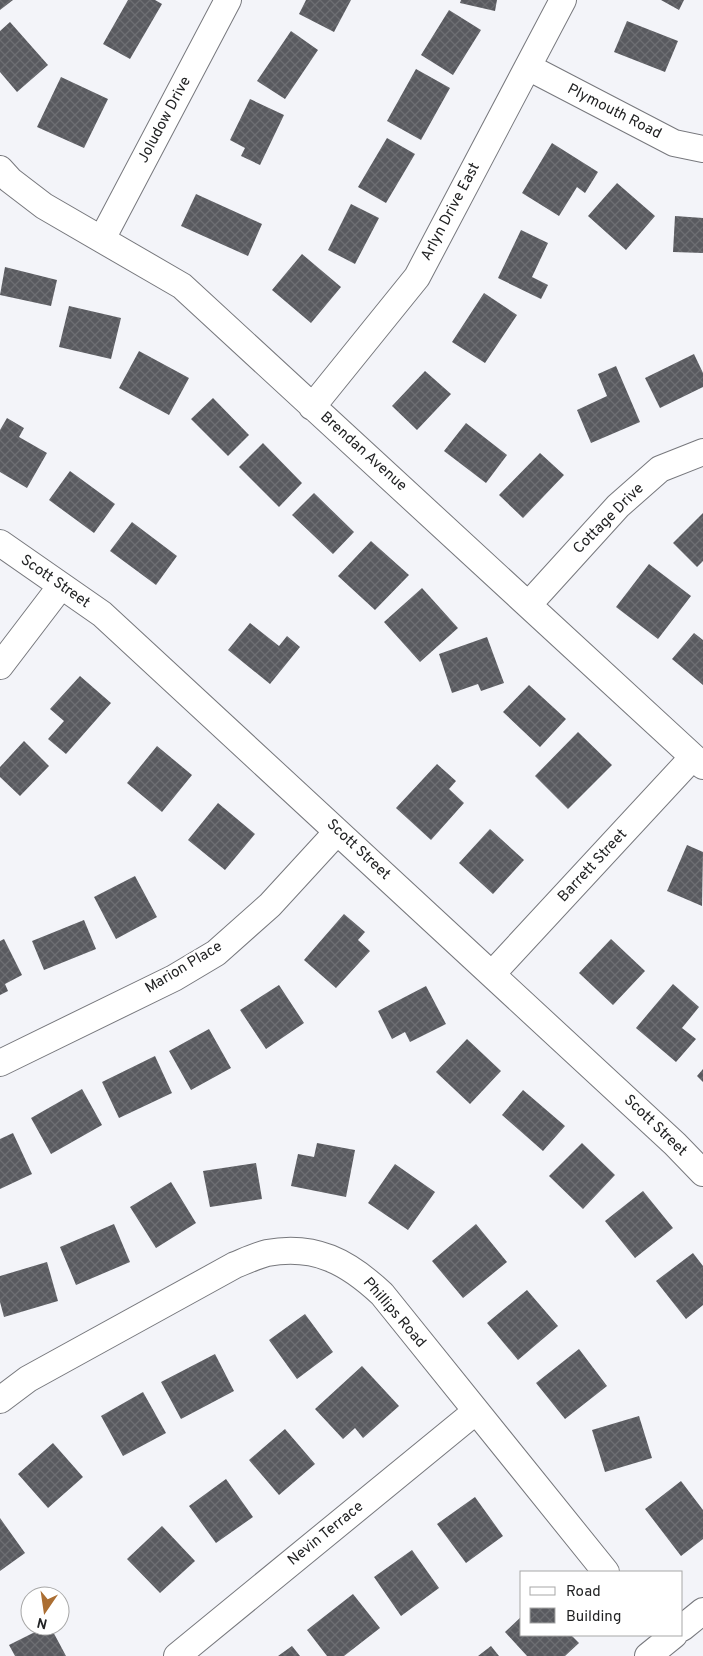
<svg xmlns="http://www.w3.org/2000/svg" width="703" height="1656" font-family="Overpass,sans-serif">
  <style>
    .building { fill: url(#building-cross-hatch) }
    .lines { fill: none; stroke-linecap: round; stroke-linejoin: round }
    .minor-casing { stroke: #77787d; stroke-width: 28 }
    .minor { stroke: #fff; stroke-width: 26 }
    .labels { text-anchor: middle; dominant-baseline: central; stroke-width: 5; stroke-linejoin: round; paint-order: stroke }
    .street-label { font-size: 15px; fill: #222324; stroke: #fff }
  </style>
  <defs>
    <pattern id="building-cross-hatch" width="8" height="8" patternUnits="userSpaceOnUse" patternTransform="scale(1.25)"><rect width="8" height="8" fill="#595a5f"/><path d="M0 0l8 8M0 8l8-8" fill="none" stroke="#6d6e72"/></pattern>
  </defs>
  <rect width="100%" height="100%" fill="#f3f4f9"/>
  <path class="building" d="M 0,0 L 13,0 L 0,10 Z
    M 128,0 L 155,0 L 162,4 L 130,59 L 103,44 Z
    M 306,0 L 351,0 L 334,32 L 299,14 Z
    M 461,0 L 497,0 L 495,11 L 460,3 Z
    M 661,0 L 684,0 L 679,10 Z
    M 449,10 L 481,30 L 453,75 L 421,55 Z
    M 627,21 L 678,41 L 665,72 L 614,52 Z
    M 10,22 L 48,65 L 17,92 L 0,72 L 0,31 Z
    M 291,31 L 318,50 L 285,99 L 257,81 Z
    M 416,69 L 450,88 L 421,140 L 387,121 Z
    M 61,77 L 108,99 L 84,148 L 37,127 Z
    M 250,99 L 284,115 L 260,165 L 241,156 L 245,148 L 230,140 Z
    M 387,138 L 415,154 L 386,203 L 358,187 Z
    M 552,143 L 598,172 L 585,193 L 577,187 L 559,216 L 522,193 Z
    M 617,183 L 655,216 L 626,250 L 588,216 Z
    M 196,194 L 262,224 L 248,256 L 181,226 Z
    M 351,204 L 379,218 L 355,264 L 328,250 Z
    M 675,216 L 703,218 L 703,253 L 673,252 Z
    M 521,230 L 548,243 L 532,277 L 548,285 L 541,299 L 498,278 Z
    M 302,254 L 341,287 L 311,323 L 272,290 Z
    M 5,267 L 57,280 L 51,306 L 0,295 Z
    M 484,293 L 517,315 L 485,363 L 452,342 Z
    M 69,306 L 121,318 L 111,359 L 59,347 Z
    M 139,351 L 189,378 L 169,415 L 119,388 Z
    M 694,354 L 703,373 L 703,387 L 660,408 L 645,378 Z
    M 616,366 L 640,422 L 591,443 L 577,410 L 607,396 L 598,374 Z
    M 425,371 L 451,394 L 417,430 L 392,406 Z
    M 213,398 L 249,435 L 228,456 L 191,419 Z
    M 7,418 L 24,428 L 19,437 L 47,453 L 27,488 L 0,472 L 0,430 Z
    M 466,423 L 507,455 L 486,483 L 444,451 Z
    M 263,443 L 302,483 L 279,507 L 239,467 Z
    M 540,453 L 564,475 L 523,518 L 499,495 Z
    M 70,471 L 115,504 L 94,533 L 49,500 Z
    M 314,493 L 354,532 L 333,554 L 292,515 Z
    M 703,513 L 703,561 L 697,567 L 673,543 Z
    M 132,522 L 177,556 L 156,585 L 110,551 Z
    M 371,541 L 409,575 L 375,610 L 338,576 Z
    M 649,564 L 691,596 L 658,639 L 616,607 Z
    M 422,588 L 458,628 L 420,662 L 384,622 Z
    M 250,623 L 279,646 L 287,636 L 300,647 L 270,684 L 228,650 Z
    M 694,633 L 703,640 L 703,685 L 672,659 Z
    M 487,637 L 504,683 L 481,691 L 478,684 L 452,693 L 439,654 Z
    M 80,676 L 111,703 L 66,754 L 48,739 L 64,721 L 50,709 Z
    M 529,685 L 566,719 L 540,747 L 503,712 Z
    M 578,732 L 612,765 L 568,809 L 535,776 Z
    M 24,741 L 49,766 L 20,796 L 0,777 L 0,767 Z
    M 157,746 L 192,775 L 162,812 L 127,783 Z
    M 437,764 L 456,781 L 449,789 L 464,803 L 431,840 L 396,808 Z
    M 218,803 L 255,834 L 225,870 L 188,840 Z
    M 490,829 L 524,860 L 493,894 L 459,863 Z
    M 687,845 L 703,852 L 702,906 L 667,891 Z
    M 135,876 L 157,917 L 116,939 L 94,897 Z
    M 344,914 L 365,932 L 358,940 L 370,951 L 336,988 L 304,960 Z
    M 84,920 L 96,949 L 44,970 L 32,941 Z
    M 4,939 L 22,975 L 5,984 L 8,991 L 0,995 L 0,941 Z
    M 611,939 L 645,971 L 613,1005 L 579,973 Z
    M 673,984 L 699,1007 L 682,1028 L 696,1039 L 676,1062 L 636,1028 Z
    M 279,985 L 304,1023 L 266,1049 L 240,1010 Z
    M 426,986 L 446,1024 L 410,1042 L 405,1032 L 392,1039 L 378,1011 Z
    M 209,1029 L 231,1068 L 191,1090 L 169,1051 Z
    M 467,1039 L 501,1071 L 470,1104 L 436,1072 Z
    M 155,1056 L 172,1093 L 119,1118 L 102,1082 Z
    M 703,1069 L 703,1082 L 697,1076 Z
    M 82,1089 L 102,1125 L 51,1154 L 31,1118 Z
    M 523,1090 L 565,1126 L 543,1151 L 502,1115 Z
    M 13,1133 L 32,1174 L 0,1189 L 0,1139 Z
    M 317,1143 L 355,1150 L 346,1197 L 291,1186 L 298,1154 L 314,1157 Z
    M 582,1143 L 615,1175 L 583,1209 L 549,1176 Z
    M 256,1163 L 262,1199 L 210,1207 L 203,1171 Z
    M 395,1164 L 435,1192 L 408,1230 L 368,1203 Z
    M 171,1182 L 196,1223 L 156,1248 L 130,1207 Z
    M 643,1191 L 673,1228 L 635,1258 L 605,1221 Z
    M 114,1224 L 130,1262 L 76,1285 L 60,1247 Z
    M 476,1224 L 507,1262 L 463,1298 L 432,1261 Z
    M 693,1253 L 703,1266 L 703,1305 L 686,1319 L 656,1281 Z
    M 47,1262 L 58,1301 L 4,1317 L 0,1302 L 0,1276 Z
    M 527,1290 L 558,1326 L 518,1360 L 487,1323 Z
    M 305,1314 L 333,1352 L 297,1379 L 269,1340 Z
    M 579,1349 L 607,1386 L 565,1419 L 536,1383 Z
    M 215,1354 L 234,1391 L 181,1419 L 161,1382 Z
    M 362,1366 L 399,1406 L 363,1438 L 355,1428 L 343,1439 L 315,1409 Z
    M 143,1392 L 166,1433 L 123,1456 L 101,1416 Z
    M 639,1416 L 652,1458 L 605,1472 L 592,1430 Z
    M 285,1429 L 315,1464 L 279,1495 L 249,1460 Z
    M 53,1443 L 83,1477 L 48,1508 L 18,1474 Z
    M 226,1479 L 253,1517 L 216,1543 L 189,1506 Z
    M 681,1481 L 703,1510 L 703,1539 L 681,1556 L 645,1509 Z
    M 475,1497 L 503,1536 L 466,1563 L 437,1524 Z
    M 0,1518 L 25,1553 L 0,1571 Z
    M 162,1526 L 195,1561 L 160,1593 L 127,1559 Z
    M 412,1550 L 439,1588 L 401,1616 L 374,1577 Z
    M 353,1594 L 380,1628 L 344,1656 L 327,1656 L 307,1630 Z
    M 522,1616 L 522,1635 L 571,1635 L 579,1643 L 565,1656 L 527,1656 L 505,1632 Z
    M 47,1626 L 50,1626 L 66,1656 L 15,1656 L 9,1645 Z
    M 292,1646 L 300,1656 L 278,1656 Z
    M 491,1646 L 499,1656 L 478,1656 Z"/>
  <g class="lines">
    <g class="minor-casing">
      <path id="minor" d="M 528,67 L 674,143 L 703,149
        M 0,169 L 10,180 L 44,206 L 182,286 L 703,766
        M 102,239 L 228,0
        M 312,407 L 417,277 L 563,0
        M 0,543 L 102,614 L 675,1144 L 703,1173
        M 529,604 L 618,506 L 660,469 L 703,452
        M 0,666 L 61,586
        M 492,974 L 693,757
        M 0,1063 L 174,978 L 216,953 L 270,905 L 337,832
        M 0,1400 L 28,1379 L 235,1265 C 245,1261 256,1256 267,1253 C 315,1244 348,1262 382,1294 L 606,1572
        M 682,1628 L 703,1611
        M 177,1656 L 475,1412
        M 648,1656 L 674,1635"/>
    </g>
    <use href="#minor" class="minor"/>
  </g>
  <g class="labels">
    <g class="street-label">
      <text transform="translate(614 112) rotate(27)">Plymouth Road</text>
      <text transform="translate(165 120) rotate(-62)">Joludow Drive</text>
      <text transform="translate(451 212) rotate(-62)">Arlyn Drive East</text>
      <text transform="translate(363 452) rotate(42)">Brendan Avenue</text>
      <text transform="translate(609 519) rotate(-45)">Cottage Drive</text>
      <text transform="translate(55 582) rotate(35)">Scott Street</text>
      <text transform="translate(358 850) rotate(43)">Scott Street</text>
      <text transform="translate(593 866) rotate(-47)">Barrett Street</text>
      <text transform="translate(184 968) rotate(-31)">Marion Place</text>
      <text transform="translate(655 1126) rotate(44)">Scott Street</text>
      <text transform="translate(394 1313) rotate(49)">Phillips Road</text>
      <text transform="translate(326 1534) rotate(-39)">Nevin Terrace</text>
    </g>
  </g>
  <rect x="520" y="1571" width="162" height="65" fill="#ffffff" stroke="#a7a7a7"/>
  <rect x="530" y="1587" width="25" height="8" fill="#ffffff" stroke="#a7a7a7"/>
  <text x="566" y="1596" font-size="15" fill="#222324">Road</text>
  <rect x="530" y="1608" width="25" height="15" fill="url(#building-cross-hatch)" stroke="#a7a7a7"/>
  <text x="566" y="1621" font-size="15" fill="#222324">Building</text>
  <g transform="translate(45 1611) rotate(193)"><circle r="24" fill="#ffffff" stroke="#a7a7a7"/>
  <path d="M0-4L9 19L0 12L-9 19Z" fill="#ab6e32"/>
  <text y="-8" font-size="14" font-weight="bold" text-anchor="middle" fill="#222324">N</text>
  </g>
</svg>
